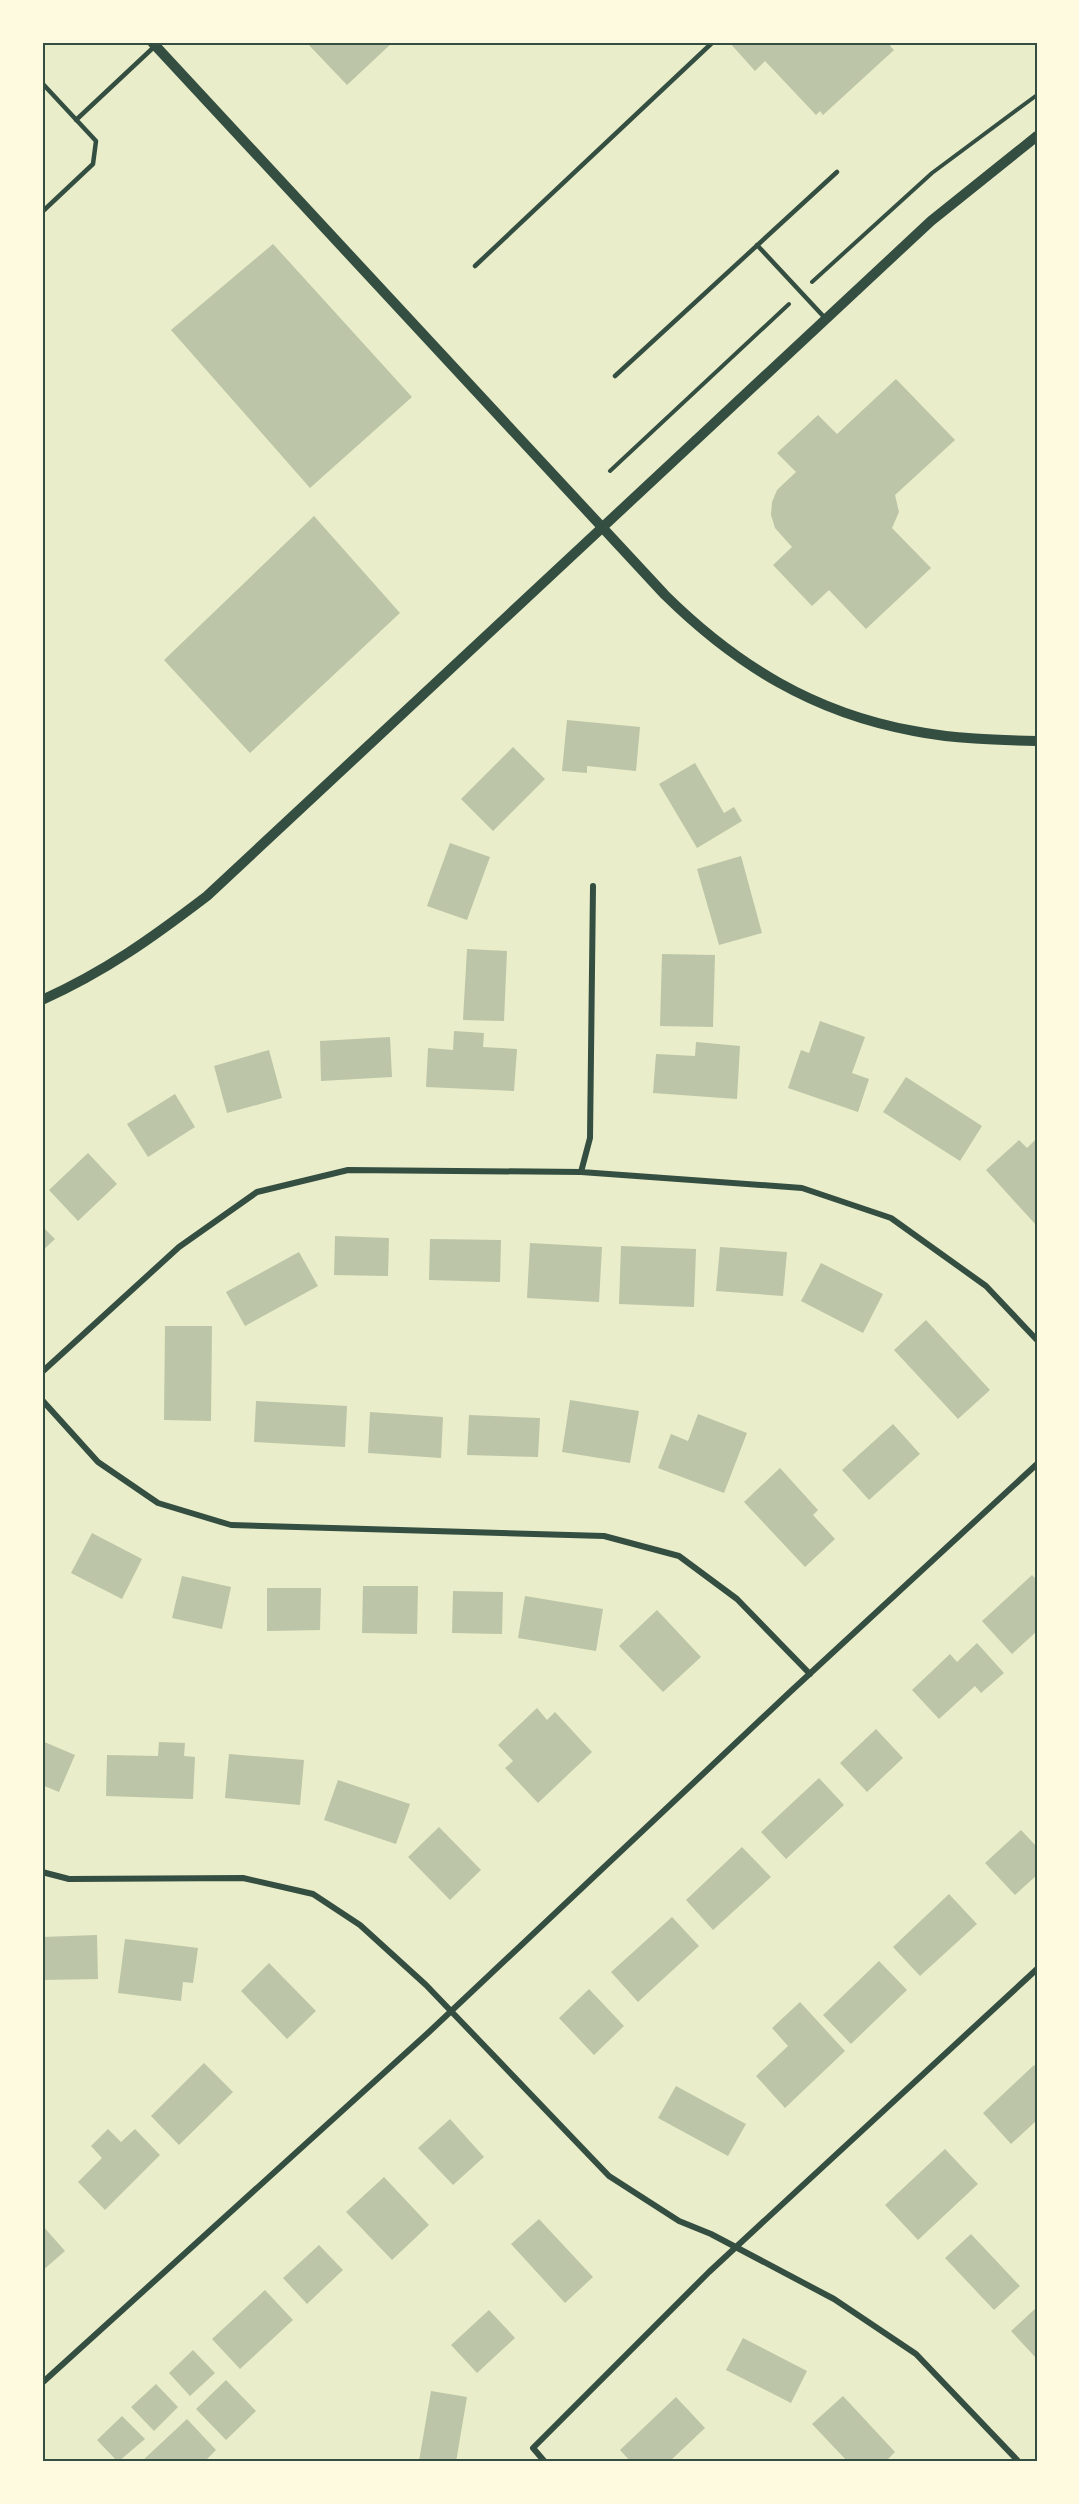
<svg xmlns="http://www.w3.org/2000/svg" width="1079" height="2504" font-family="'Source Serif 4',serif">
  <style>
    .building { fill: #bcc5a7 }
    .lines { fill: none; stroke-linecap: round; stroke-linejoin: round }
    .path { stroke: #344e41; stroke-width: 4 }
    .service { stroke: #344e41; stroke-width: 4.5 }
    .minor { stroke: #344e41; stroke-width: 6 }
    .tertiary { stroke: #344e41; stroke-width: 10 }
    .neatline { fill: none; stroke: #344e41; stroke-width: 2 }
  </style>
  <rect width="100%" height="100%" fill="#e9edc9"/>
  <path class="building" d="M 306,42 L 393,42 L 347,85 Z
    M 729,42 L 894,42 L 890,46 L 894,50 L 823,115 L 820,111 L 816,115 L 765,61 L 755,71 Z
    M 273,244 L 412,397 L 310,488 L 171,330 Z
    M 896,379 L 955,440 L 895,495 L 899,512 L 892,528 L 931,568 L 866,629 L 829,590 L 812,606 L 773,565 L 792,547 L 775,528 L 771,515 L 772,502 L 777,490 L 796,472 L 777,453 L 818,415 L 837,434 Z
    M 314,516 L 400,613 L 250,753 L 164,660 Z
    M 567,720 L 640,727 L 636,771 L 587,766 L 587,773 L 562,771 Z
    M 513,747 L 545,779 L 493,831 L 461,799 Z
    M 695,763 L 724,813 L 734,807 L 742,821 L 697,848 L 659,784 Z
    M 450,843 L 490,857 L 467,920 L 427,906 Z
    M 741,856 L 762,933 L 719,945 L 697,869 Z
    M 467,949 L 507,951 L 504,1021 L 463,1020 Z
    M 662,954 L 715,955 L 713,1027 L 660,1026 Z
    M 820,1021 L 865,1037 L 852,1073 L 869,1079 L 858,1112 L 788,1088 L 801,1050 L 809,1053 Z
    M 454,1031 L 484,1033 L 483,1047 L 517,1049 L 514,1091 L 426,1087 L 428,1048 L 453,1050 Z
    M 390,1037 L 392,1077 L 321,1081 L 320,1041 Z
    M 696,1042 L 740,1046 L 737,1099 L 653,1093 L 656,1054 L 695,1056 Z
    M 269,1050 L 282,1098 L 227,1113 L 214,1066 Z
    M 906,1077 L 982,1126 L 960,1161 L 883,1112 Z
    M 175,1094 L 195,1127 L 148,1157 L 127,1124 Z
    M 1037,1138 L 1037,1226 L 986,1170 L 1019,1140 L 1027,1148 Z
    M 88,1153 L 117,1184 L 78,1221 L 49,1190 Z
    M 42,1226 L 55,1239 L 42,1251 Z
    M 335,1236 L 389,1238 L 388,1276 L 334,1275 Z
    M 430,1239 L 501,1240 L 500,1282 L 429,1280 Z
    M 530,1243 L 602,1247 L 599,1302 L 527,1298 Z
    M 621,1246 L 696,1249 L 694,1307 L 619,1304 Z
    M 720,1247 L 787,1252 L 783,1296 L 716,1291 Z
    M 299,1252 L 318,1286 L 245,1326 L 226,1292 Z
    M 821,1263 L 883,1294 L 863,1333 L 801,1301 Z
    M 926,1320 L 990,1390 L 958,1419 L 894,1350 Z
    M 165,1326 L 212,1326 L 211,1421 L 164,1420 Z
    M 570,1400 L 639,1411 L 630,1463 L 562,1452 Z
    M 256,1401 L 347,1406 L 345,1447 L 254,1442 Z
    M 370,1412 L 443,1417 L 441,1458 L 368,1453 Z
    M 698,1414 L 747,1433 L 724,1493 L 658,1468 L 671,1434 L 688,1441 Z
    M 469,1415 L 540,1418 L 538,1457 L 467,1455 Z
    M 893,1424 L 920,1454 L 869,1500 L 842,1470 Z
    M 780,1468 L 818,1510 L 813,1515 L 835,1539 L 805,1567 L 744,1502 Z
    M 92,1533 L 142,1559 L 122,1599 L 71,1573 Z
    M 1032,1575 L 1037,1580 L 1037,1631 L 1012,1654 L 982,1621 Z
    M 182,1576 L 231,1587 L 222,1629 L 172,1618 Z
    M 363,1586 L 418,1586 L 417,1634 L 362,1633 Z
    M 267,1588 L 321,1588 L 320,1630 L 267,1631 Z
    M 453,1591 L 503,1592 L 502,1634 L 452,1633 Z
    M 525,1596 L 603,1609 L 596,1651 L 518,1638 Z
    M 657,1610 L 701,1657 L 663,1692 L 619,1646 Z
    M 977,1643 L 1004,1673 L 981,1693 L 975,1686 L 939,1719 L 912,1690 L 950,1654 L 957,1662 Z
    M 537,1708 L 547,1720 L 555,1712 L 592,1752 L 538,1803 L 505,1768 L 513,1761 L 498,1745 Z
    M 876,1729 L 903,1758 L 867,1792 L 840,1763 Z
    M 42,1741 L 75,1755 L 59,1792 L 42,1785 Z
    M 159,1742 L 185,1743 L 184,1756 L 195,1757 L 193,1799 L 106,1796 L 107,1755 L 158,1756 Z
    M 229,1754 L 304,1760 L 300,1805 L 225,1798 Z
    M 819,1778 L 844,1805 L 786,1859 L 761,1832 Z
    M 338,1780 L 410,1804 L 396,1844 L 324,1820 Z
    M 439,1827 L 481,1870 L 450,1900 L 408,1857 Z
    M 1021,1830 L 1037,1847 L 1037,1875 L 1015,1895 L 985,1863 Z
    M 742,1847 L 771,1877 L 713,1930 L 686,1900 Z
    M 949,1894 L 977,1924 L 920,1976 L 893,1947 Z
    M 672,1917 L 699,1946 L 638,2002 L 611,1972 Z
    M 97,1935 L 98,1979 L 42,1980 L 42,1937 Z
    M 125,1939 L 198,1948 L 193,1983 L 183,1982 L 181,2001 L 118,1993 Z
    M 879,1961 L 907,1990 L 851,2044 L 823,2015 Z
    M 269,1963 L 316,2011 L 287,2039 L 241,1991 Z
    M 589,1989 L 624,2026 L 594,2055 L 559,2018 Z
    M 800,2002 L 845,2051 L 785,2108 L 756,2076 L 788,2046 L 772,2028 Z
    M 204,2063 L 233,2092 L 179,2145 L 151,2116 Z
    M 1034,2065 L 1037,2068 L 1037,2120 L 1011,2144 L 983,2113 Z
    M 676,2086 L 746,2124 L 728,2156 L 658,2118 Z
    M 450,2119 L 484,2157 L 453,2185 L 418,2148 Z
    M 108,2129 L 121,2142 L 135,2129 L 160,2155 L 105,2210 L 78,2182 L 102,2158 L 91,2146 Z
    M 945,2149 L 978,2184 L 918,2240 L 885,2205 Z
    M 384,2177 L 429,2225 L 392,2260 L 346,2212 Z
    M 539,2219 L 593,2277 L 565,2303 L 511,2244 Z
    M 42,2225 L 65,2251 L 42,2271 Z
    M 971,2234 L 1020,2286 L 994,2310 L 945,2258 Z
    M 319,2245 L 343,2270 L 307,2304 L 283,2278 Z
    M 265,2290 L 293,2320 L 240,2369 L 212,2339 Z
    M 1037,2307 L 1037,2359 L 1011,2331 Z
    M 489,2310 L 515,2338 L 477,2373 L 451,2345 Z
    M 743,2338 L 807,2371 L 791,2403 L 726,2370 Z
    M 193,2350 L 215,2373 L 190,2396 L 169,2373 Z
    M 226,2380 L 256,2411 L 226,2440 L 196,2409 Z
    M 156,2384 L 178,2407 L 154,2431 L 131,2407 Z
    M 431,2391 L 467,2397 L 456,2462 L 419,2461 Z
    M 843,2396 L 895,2452 L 885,2462 L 848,2462 L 812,2424 Z
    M 676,2397 L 705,2428 L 669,2462 L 631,2462 L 620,2450 Z
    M 122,2416 L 145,2439 L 118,2462 L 97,2440 Z
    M 187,2419 L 216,2450 L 204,2462 L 141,2462 Z"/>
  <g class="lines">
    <path class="path" d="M 812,282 L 932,173 L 1037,95
      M 610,471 L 789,304"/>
    <path class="service" d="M 42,83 L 96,141 L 93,164 L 42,212
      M 76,120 L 155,46
      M 757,245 L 825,318
      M 475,266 L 713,42
      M 615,376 L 837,172"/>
    <path class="minor" d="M 581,1172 L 590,1138 L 593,886
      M 42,1372 L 179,1247 L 257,1192 L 348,1170 L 581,1172 L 802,1188 L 891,1218 L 986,1286 L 1037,1340
      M 42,1400 L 98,1462 L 158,1503 L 231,1525 L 604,1536 L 679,1556 L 737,1599 L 810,1674
      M 42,1872 L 69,1879 L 243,1878 L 313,1894 L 360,1925 L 426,1985 L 609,2176 L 679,2221 L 711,2234 L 834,2299 L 916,2354 L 1019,2462
      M 42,2383 L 429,2032 L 790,1692 L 1037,1464
      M 545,2462 L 533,2448 L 709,2272 L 1037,1969"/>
    <path class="tertiary" d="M 152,42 L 665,595 C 736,665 814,713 914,731 C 954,739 996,740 1037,741
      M 42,1000 C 106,971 152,938 207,896 L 931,221 L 1037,136"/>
  </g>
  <rect width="1079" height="2504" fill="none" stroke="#fefae0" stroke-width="87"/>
  <rect x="44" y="44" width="992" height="2416" class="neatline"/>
</svg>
